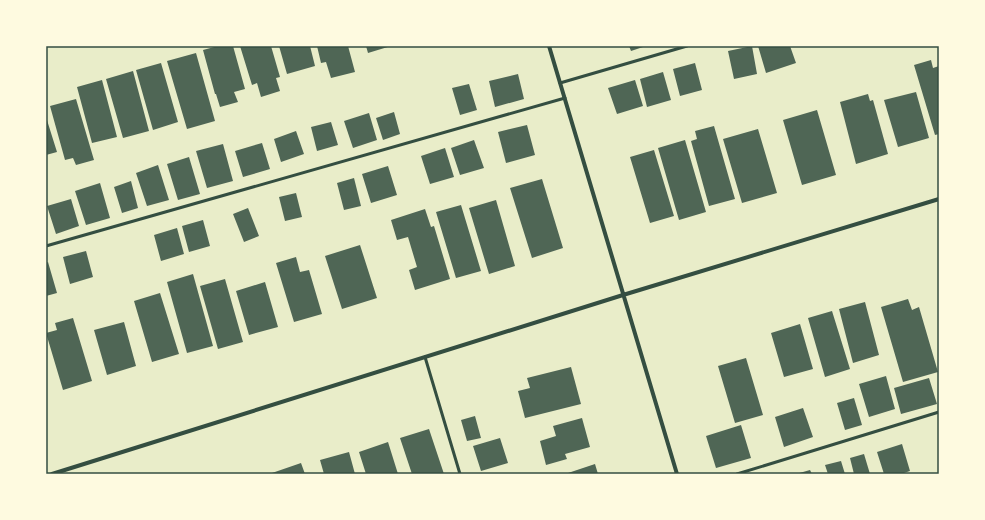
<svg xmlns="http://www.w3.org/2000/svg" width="985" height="520" font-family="'DejaVu Sans',sans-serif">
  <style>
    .building { fill: #4f6655 }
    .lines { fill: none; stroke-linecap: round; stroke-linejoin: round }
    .service { stroke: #344e41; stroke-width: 3 }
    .minor { stroke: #344e41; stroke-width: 4 }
    .neatline { fill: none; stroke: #344e41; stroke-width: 1.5 }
  </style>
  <rect width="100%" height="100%" fill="#e9edc9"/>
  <path class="building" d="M 218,46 L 233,46 L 245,89 L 234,92 L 238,102 L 220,107 L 216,94 L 215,94 L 203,50 Z
    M 240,46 L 271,46 L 280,77 L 276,78 L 280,91 L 261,97 L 257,83 L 252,85 Z
    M 279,46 L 310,46 L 315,66 L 287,74 Z
    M 317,46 L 348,46 L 355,72 L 331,78 L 326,62 L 321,63 Z
    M 366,46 L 391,46 L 368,53 Z
    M 629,46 L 646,46 L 631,51 Z
    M 752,46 L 757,74 L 734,79 L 728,51 Z
    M 758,46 L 790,46 L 796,63 L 766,73 Z
    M 196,53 L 215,121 L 187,129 L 167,61 Z
    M 931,60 L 933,68 L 939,66 L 939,134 L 935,135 L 914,65 Z
    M 161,63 L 178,122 L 153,130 L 136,70 Z
    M 695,63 L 702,90 L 680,96 L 673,69 Z
    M 133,71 L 149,131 L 123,138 L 106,79 Z
    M 663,72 L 671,100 L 647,107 L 640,79 Z
    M 518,74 L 524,99 L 495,107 L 489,81 Z
    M 102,80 L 117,137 L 92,143 L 77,87 Z
    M 635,80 L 643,106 L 617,114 L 608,88 Z
    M 469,84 L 477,110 L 460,115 L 452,88 Z
    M 916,92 L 929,138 L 898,147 L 884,100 Z
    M 868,94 L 870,101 L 873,100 L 888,154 L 856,164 L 840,102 Z
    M 76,99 L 94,160 L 76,165 L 73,158 L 65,160 L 50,106 Z
    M 817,110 L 836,175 L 802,185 L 783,120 Z
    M 394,112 L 400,134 L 383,140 L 376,118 Z
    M 369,113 L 377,140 L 353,148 L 344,121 Z
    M 46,117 L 57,152 L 46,155 Z
    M 331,122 L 338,145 L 317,151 L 311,127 Z
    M 527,125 L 535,155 L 506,163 L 498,132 Z
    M 714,126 L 735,199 L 709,206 L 691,141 L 697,139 L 695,131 Z
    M 758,129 L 777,193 L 742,203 L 723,139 Z
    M 296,131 L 304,154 L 281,162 L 274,139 Z
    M 474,140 L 484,168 L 460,175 L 451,148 Z
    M 685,140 L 706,212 L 679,220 L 658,148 Z
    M 262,143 L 270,169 L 243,177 L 235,151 Z
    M 223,144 L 233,181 L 207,188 L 196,151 Z
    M 445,148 L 454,177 L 430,184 L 421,156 Z
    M 654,150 L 674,216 L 650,223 L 630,157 Z
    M 189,157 L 200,194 L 178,200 L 167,164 Z
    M 158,165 L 169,200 L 147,206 L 136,173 Z
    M 388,166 L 397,195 L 371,203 L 362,174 Z
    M 354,178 L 361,206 L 344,210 L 337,183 Z
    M 542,179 L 563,248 L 532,258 L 510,188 Z
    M 131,181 L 138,208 L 122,213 L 114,187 Z
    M 100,183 L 110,218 L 86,225 L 75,191 Z
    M 296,193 L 302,217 L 285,221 L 279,197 Z
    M 71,199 L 79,226 L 56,234 L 47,206 Z
    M 496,200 L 515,266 L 489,274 L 469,208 Z
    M 461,205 L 481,271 L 456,278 L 436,212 Z
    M 248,208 L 259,236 L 244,242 L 233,214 Z
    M 425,209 L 431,227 L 434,226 L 450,279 L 415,290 L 409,270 L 417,267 L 408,237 L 397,240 L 391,220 Z
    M 203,220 L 210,246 L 189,252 L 182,226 Z
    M 177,228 L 184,254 L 161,261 L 154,235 Z
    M 360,245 L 377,298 L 342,309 L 325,256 Z
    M 86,251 L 93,277 L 70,284 L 63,257 Z
    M 296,257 L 300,272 L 309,270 L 322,314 L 294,322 L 276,263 Z
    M 48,262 L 57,293 L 46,296 L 46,263 Z
    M 193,274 L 213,346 L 187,353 L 167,282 Z
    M 225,279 L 243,342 L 218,349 L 200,286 Z
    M 265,282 L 278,327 L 249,335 L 236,291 Z
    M 160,293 L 179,354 L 152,362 L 134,301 Z
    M 908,299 L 912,310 L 919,307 L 938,372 L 903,382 L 881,307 Z
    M 865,302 L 879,355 L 853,363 L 839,309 Z
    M 832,311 L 850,369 L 825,377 L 808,318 Z
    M 73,318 L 92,381 L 63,390 L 46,333 L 57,330 L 55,323 Z
    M 124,322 L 136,366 L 107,375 L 94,330 Z
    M 800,324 L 813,369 L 784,377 L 771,333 Z
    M 746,358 L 763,415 L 735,423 L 718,366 Z
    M 571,367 L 581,404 L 525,418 L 518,391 L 530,388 L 527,378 Z
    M 886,376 L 895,409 L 869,417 L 859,384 Z
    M 929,378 L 937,404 L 901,414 L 894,388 Z
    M 854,398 L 862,425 L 845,430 L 837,403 Z
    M 803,408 L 813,437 L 784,447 L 775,417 Z
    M 475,416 L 481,438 L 467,441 L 461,420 Z
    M 582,418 L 590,447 L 565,454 L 567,459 L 546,465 L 540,441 L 556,436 L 553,426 Z
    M 741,425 L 751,458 L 716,468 L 706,436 Z
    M 429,429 L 444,474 L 412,474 L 400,438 Z
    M 500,438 L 508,463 L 481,471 L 473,446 Z
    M 388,442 L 398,474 L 366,474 L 359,452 Z
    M 902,444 L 910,471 L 901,474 L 884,474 L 877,452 Z
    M 349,452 L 355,474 L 324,474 L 320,460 Z
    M 864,454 L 870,474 L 854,474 L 850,458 Z
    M 841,461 L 845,474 L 828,474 L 825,465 Z
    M 301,463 L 305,474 L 272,474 L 272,473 Z
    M 595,464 L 598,474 L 565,474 Z
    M 810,470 L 812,474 L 796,474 Z"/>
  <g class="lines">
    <path class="service" d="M 560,83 L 687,46
      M 46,246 L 565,98
      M 425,357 L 460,474
      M 737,474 L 939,412"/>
    <path class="minor" d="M 549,46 L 677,474
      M 52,474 L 623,295 L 939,199"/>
  </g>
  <rect width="985" height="520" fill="none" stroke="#fefae0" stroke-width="94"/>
  <rect x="47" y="47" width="891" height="426" class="neatline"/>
</svg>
